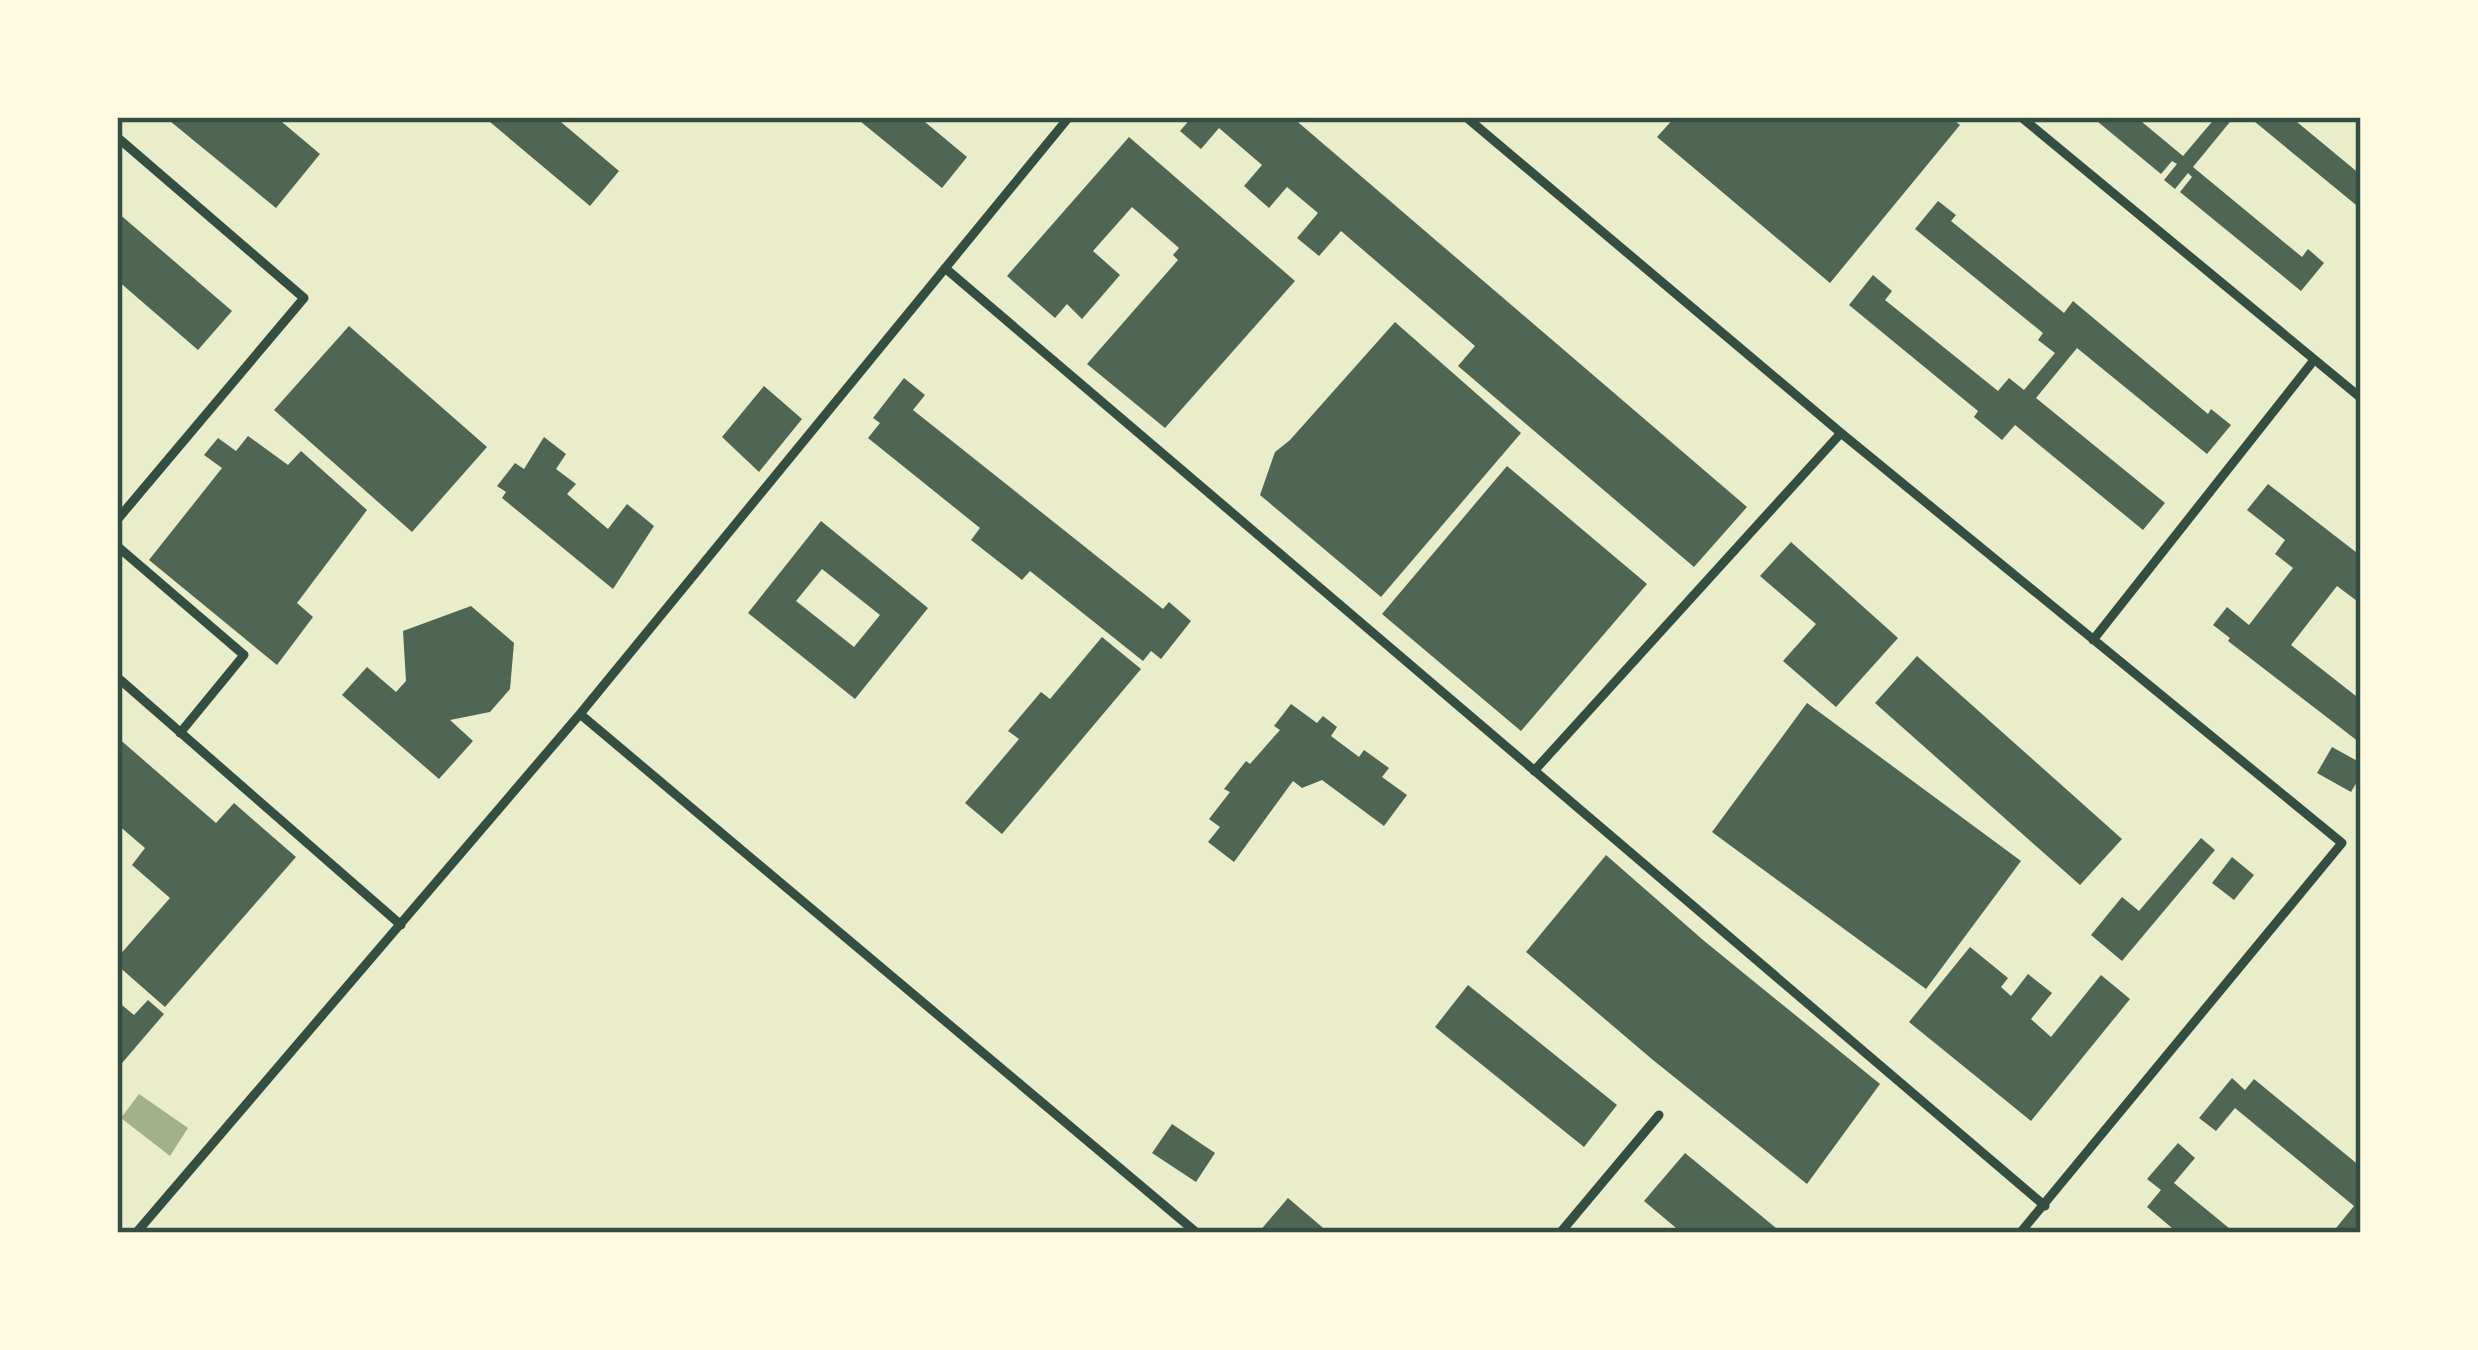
<svg xmlns="http://www.w3.org/2000/svg" width="2478" height="1350" font-family="Karla,sans-serif">
  <style>
    .water { fill: #a3b18a }
    .building { fill: #4f6655; fill-rule: evenodd }
    .lines { fill: none; stroke-linecap: round; stroke-linejoin: round }
    .service { stroke: #344e41; stroke-width: 9 }
    .neatline { fill: none; stroke: #344e41; stroke-width: 4.5 }
  </style>
  <rect width="100%" height="100%" fill="#e9edc9"/>
  <path class="water" d="M 139,1094 L 188,1128 L 170,1156 L 121,1118 Z"/>
  <path class="building" d="M 165,117 L 276,117 L 320,154 L 276,208 Z
    M 484,117 L 555,117 L 619,171 L 590,206 Z
    M 855,117 L 919,117 L 967,157 L 942,188 Z
    M 1192,117 L 1292,117 L 1747,507 L 1694,567 L 1458,366 L 1475,346 L 1341,231 L 1319,256 L 1297,238 L 1318,213 L 1287,187 L 1269,208 L 1244,186 L 1262,165 L 1219,128 L 1201,149 L 1180,131 Z
    M 1675,117 L 1950,117 L 1960,125 L 1830,283 L 1657,137 Z
    M 2092,117 L 2136,117 L 2183,156 L 2216,117 L 2234,117 L 2193,167 L 2302,257 L 2308,249 L 2324,263 L 2301,291 L 2180,192 L 2192,177 L 2188,173 L 2175,189 L 2164,180 L 2177,164 L 2172,161 L 2161,174 Z
    M 2249,117 L 2291,117 L 2361,175 L 2361,209 Z
    M 1129,137 L 1295,281 L 1165,428 L 1087,364 L 1178,260 L 1173,255 L 1179,248 L 1132,207 L 1093,251 L 1120,275 L 1082,319 L 1067,304 L 1055,318 L 1007,276 Z
    M 1938,201 L 1956,215 L 1951,221 L 2064,313 L 2073,301 L 2208,414 L 2211,409 L 2231,425 L 2207,454 L 2077,348 L 2036,398 L 2165,503 L 2143,530 L 2015,425 L 2002,440 L 1974,417 L 1978,411 L 1849,305 L 1873,275 L 1892,291 L 1885,300 L 1998,391 L 2009,378 L 2024,390 L 2055,353 L 2038,340 L 2043,333 L 1915,229 Z
    M 117,212 L 232,311 L 198,350 L 117,280 Z
    M 1395,322 L 1521,433 L 1381,597 L 1260,495 L 1275,452 L 1290,440 Z
    M 349,326 L 487,447 L 412,532 L 274,410 Z
    M 904,378 L 925,395 L 913,410 L 1163,609 L 1169,602 L 1191,621 L 1161,659 L 1151,651 L 1143,661 L 1030,571 L 1022,580 L 971,540 L 980,528 L 868,438 L 880,423 L 873,418 Z
    M 764,386 L 802,419 L 759,472 L 722,437 Z
    M 248,436 L 288,465 L 301,451 L 367,510 L 297,603 L 313,617 L 277,665 L 149,560 L 222,468 L 204,455 L 218,438 L 236,451 Z
    M 544,437 L 566,454 L 556,469 L 576,484 L 567,494 L 608,529 L 627,504 L 654,526 L 613,589 L 502,498 L 506,492 L 497,486 L 515,463 L 524,469 Z
    M 1507,466 L 1647,584 L 1521,731 L 1382,614 Z
    M 2268,484 L 2361,556 L 2361,604 L 2337,586 L 2291,645 L 2361,700 L 2361,739 L 2359,742 L 2228,641 L 2230,638 L 2213,625 L 2227,607 L 2249,625 L 2293,568 L 2275,554 L 2285,540 L 2247,510 Z
    M 821,521 L 928,608 L 855,699 L 748,613 ZM 822,569 L 880,615 L 854,647 L 796,601 Z
    M 1791,542 L 1898,638 L 1836,707 L 1783,661 L 1816,624 L 1760,576 Z
    M 471,606 L 514,643 L 510,689 L 490,712 L 450,720 L 473,741 L 439,779 L 342,695 L 367,667 L 396,692 L 406,681 L 403,631 Z
    M 1102,637 L 1141,669 L 1002,834 L 965,803 L 1019,739 L 1008,731 L 1041,692 L 1050,699 Z
    M 1917,656 L 2122,839 L 2080,885 L 1875,703 Z
    M 1807,703 L 2021,861 L 1926,989 L 1712,832 Z
    M 1291,704 L 1317,723 L 1323,716 L 1337,727 L 1331,736 L 1359,757 L 1364,750 L 1389,768 L 1382,777 L 1407,795 L 1384,826 L 1322,780 L 1302,788 L 1293,781 L 1234,862 L 1208,842 L 1220,827 L 1209,819 L 1230,792 L 1224,789 L 1246,761 L 1250,764 L 1280,730 L 1274,726 Z
    M 117,737 L 216,823 L 234,803 L 296,857 L 165,1007 L 117,965 L 117,958 L 170,898 L 132,865 L 145,848 L 117,824 Z
    M 2332,747 L 2361,763 L 2361,775 L 2351,792 L 2317,773 Z
    M 2201,838 L 2215,850 L 2122,961 L 2091,935 L 2122,897 L 2139,911 Z
    M 1606,855 L 1703,940 L 1880,1084 L 1807,1184 L 1653,1060 L 1526,952 Z
    M 2232,857 L 2254,875 L 2234,900 L 2212,883 Z
    M 1970,947 L 2008,978 L 2001,987 L 2011,996 L 2028,974 L 2052,993 L 2031,1019 L 2051,1037 L 2101,975 L 2130,999 L 2031,1121 L 1909,1022 Z
    M 1468,985 L 1617,1105 L 1584,1147 L 1435,1027 Z
    M 148,1000 L 164,1014 L 117,1069 L 117,1001 L 134,1015 Z
    M 2232,1078 L 2245,1090 L 2254,1079 L 2361,1167 L 2361,1233 L 2332,1233 L 2354,1206 L 2235,1108 L 2216,1131 L 2199,1118 Z
    M 1172,1124 L 1215,1153 L 1196,1182 L 1152,1153 Z
    M 2178,1143 L 2195,1158 L 2174,1183 L 2235,1233 L 2178,1233 L 2147,1207 L 2161,1190 L 2147,1179 Z
    M 1685,1153 L 1782,1233 L 1682,1233 L 1644,1201 Z
    M 1288,1198 L 1329,1233 L 1258,1233 Z"/>
  <g class="lines">
    <path class="service" d="M 1466,117 L 1841,433 L 2342,843 L 2020,1233
      M 2021,117 L 2361,398
      M 117,137 L 304,298 L 117,520
      M 945,268 L 2045,1206
      M 117,546 L 244,655 L 180,733
      M 2093,640 L 2314,360
      M 117,677 L 401,925
      M 580,714 L 1197,1233
      M 1534,771 L 1841,433
      M 136,1233 L 580,714 L 1069,117
      M 1560,1233 L 1659,1115"/>
  </g>
  <rect width="2478" height="1350" fill="none" stroke="#fefae0" stroke-width="240"/>
  <rect x="120" y="120" width="2238" height="1110" class="neatline"/>
</svg>
